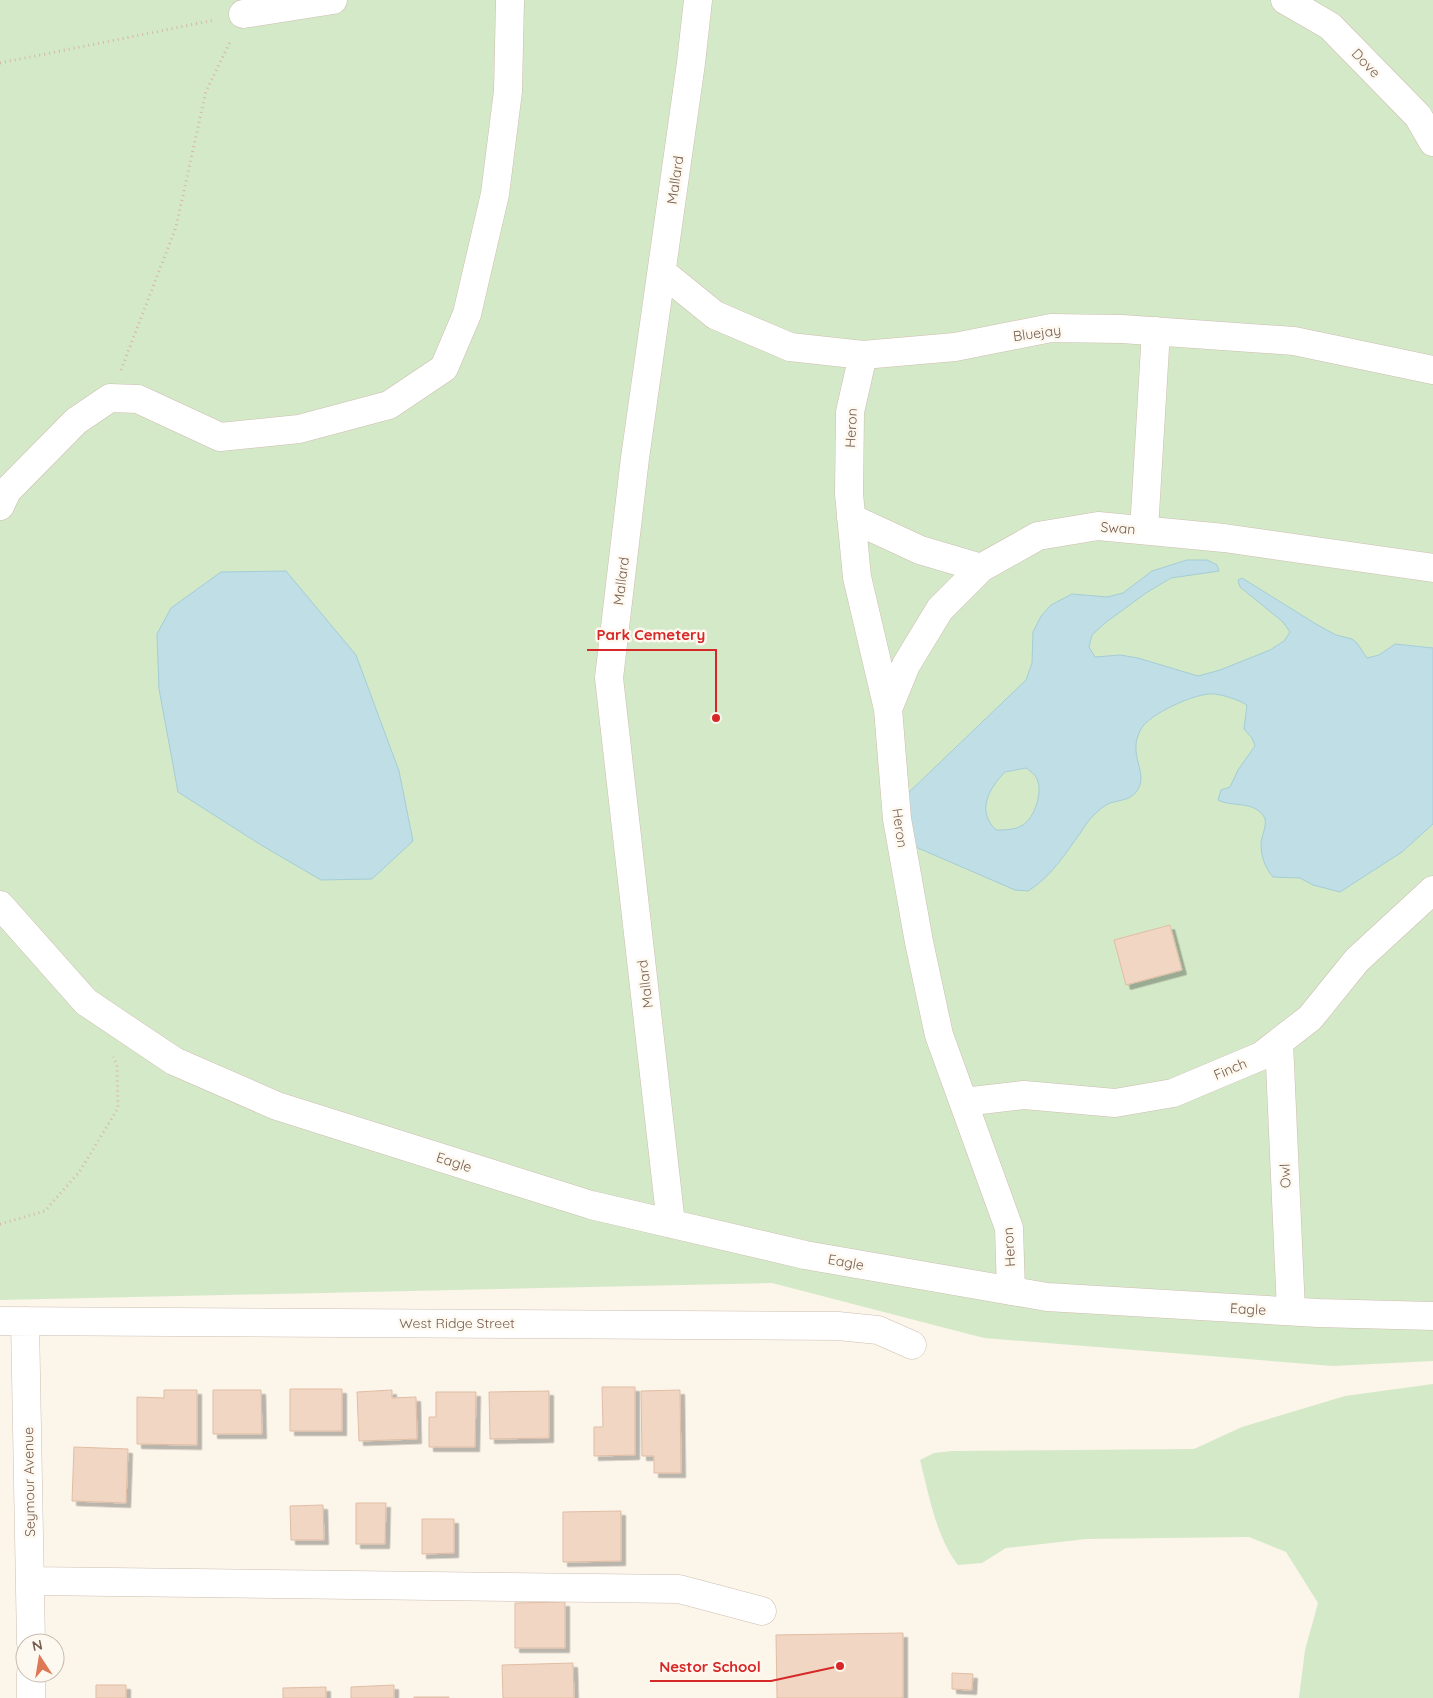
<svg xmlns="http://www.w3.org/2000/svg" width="1433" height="1698" font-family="Quicksand,sans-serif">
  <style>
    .green { fill: #d4e9c8 }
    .water { fill: #bfdee5; stroke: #a5cdd6; fill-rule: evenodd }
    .building { fill: #f0d6c3; stroke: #e1bda4; filter: url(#shadow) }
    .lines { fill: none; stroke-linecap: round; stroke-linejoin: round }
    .minor-casing { stroke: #cdbeb0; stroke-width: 29 }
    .path { stroke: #d5b9a5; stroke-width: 3; stroke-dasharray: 1 4; stroke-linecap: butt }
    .minor { stroke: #fff; stroke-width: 28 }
    .labels { text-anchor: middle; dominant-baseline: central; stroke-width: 5; stroke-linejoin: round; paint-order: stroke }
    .street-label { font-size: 14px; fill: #755d4e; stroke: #fef9f0 }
    .leader { fill: none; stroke: #d62828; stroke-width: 2 }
    .callout-dot { fill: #d62828; stroke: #fef9f0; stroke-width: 2 }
    .callout-label { font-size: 15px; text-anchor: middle; font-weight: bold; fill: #d62828; stroke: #fef9f0; stroke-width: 5; stroke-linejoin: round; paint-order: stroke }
  </style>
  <defs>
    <filter id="shadow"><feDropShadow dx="4.5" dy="4.5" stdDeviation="0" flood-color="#0004"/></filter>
  </defs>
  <rect width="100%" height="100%" fill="#fcf5ea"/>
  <path class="green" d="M 0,0 L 1433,0 L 1433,1361 L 1333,1366 L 984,1338 L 772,1283 L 0,1300 Z
    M 1433,1384 L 1433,1698 L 1299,1698 L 1305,1650 L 1318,1603 L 1286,1552 L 1249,1537 L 1086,1539 L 1006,1548 L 982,1563 L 958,1565 C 936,1537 929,1495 920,1460 L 934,1453 L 952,1451 L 1194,1449 L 1242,1427 L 1345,1396 Z"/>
  <path class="water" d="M 1187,560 L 1207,560 L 1217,565 L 1219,571 L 1171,578 L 1146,593 L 1105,623 L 1092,635 L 1089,647 L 1095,657 L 1120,655 L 1138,658 L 1198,676 L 1220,670 L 1270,650 L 1284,641 L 1290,632 L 1283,622 L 1240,587 L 1238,580 L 1242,578 L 1316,624 L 1336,635 L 1352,639 L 1357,643 L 1367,658 L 1379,655 L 1395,644 L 1433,648 L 1433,824 L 1402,852 L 1340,892 L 1313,885 L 1300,878 L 1273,877 C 1265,868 1261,856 1261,844 C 1261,835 1270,822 1262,814 C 1251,801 1231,807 1218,800 L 1221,790 L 1230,787 L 1238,770 L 1255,746 L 1252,738 L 1244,729 L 1247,705 C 1239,700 1224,695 1214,694 C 1197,692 1149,714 1141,729 C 1126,756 1150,772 1137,791 C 1131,800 1120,800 1110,803 C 1105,805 1099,810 1095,814 C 1089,819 1085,826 1081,832 C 1065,854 1051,877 1028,891 L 1015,890 L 918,848 L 907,839 L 906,795 L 1026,680 L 1032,663 L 1033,632 L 1041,616 L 1051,605 L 1072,594 L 1107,597 L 1123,593 L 1152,571 ZM 1026,768 C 1030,771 1035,774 1037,779 C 1043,792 1035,817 1023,825 C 1015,830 1005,830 996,830 C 976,811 989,788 1005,772 Z
    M 286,571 L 356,655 L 399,771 L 413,841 L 372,879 L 321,880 L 261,845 L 178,792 L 159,689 L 157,634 L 171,608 L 221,572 Z"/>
  <path class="building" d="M 1170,925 L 1182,970 L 1126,985 L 1114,940 Z
    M 602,1387 L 635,1387 L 635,1455 L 594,1456 L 594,1427 L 603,1427 Z
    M 290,1389 L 342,1389 L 342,1431 L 290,1431 Z
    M 164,1390 L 197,1390 L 197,1445 L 137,1444 L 137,1397 L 164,1398 Z
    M 213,1390 L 261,1390 L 262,1434 L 213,1434 Z
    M 392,1390 L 392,1398 L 416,1397 L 417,1439 L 359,1441 L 357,1392 Z
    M 680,1390 L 681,1473 L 654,1473 L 654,1456 L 642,1456 L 641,1391 Z
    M 549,1391 L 549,1438 L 490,1439 L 489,1392 Z
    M 436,1392 L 476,1392 L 475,1447 L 429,1447 L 429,1417 L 436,1417 Z
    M 74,1447 L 128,1449 L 126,1503 L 72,1501 Z
    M 356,1503 L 386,1503 L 385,1544 L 356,1544 Z
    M 323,1505 L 324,1540 L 291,1540 L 290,1506 Z
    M 621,1511 L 621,1561 L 563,1562 L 563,1512 Z
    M 422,1519 L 454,1519 L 454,1553 L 422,1554 Z
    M 565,1602 L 565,1648 L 515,1648 L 515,1603 Z
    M 903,1633 L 903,1698 L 777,1698 L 776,1635 Z
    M 573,1663 L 574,1698 L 503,1698 L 502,1665 Z
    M 952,1673 L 973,1674 L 972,1690 L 952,1689 Z
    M 96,1685 L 126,1685 L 126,1698 L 96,1698 Z
    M 394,1685 L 394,1698 L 351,1698 L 351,1687 Z
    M 326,1687 L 326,1698 L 283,1698 L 283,1688 Z
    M 414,1697 L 449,1697 L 449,1698 L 414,1698 Z"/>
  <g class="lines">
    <g class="minor-casing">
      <path id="minor" d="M 1285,0 L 1330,26 L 1418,116 L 1433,142
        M 243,14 L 333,0
        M 662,272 L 715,315 L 790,347 L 863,355 L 955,347 L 1051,328 L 1122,329 L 1294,341 L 1433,370
        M 863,355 L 850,412 L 849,494 L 857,577 L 888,709 L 897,819 L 919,942 L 939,1035 L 1009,1228 L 1011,1291
        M 0,506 L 7,491 L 76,421 L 110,398 L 138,399 L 220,437 L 299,429 L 389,405 L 444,368 L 467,314 L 495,194 L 508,91 L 510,0
        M 851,518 L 920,550 L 981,568
        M 1144,530 L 1156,331
        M 888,709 L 906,665 L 940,609 L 981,568 L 1038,536 L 1098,526 L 1224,538 L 1433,568
        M 0,905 L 86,1002 L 174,1061 L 277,1106 L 591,1205 L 805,1255 L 1047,1297 L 1318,1313 L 1433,1316
        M 1279,1042 L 1291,1311
        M 964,1102 L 1024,1095 L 1115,1103 L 1173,1093 L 1261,1056 L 1310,1018 L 1357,960 L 1433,890
        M 671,1224 L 609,678 L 635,458 L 691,63 L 698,0
        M 0,1321 L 838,1326 L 878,1330 L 912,1345
        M 25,1321 L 31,1643
        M 31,1581 L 679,1589 L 762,1611
        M 31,1698 L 31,1673"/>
    </g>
    <path class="path" d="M 0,63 L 215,20
      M 121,370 L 176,227 L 206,91 L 231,40
      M 0,1224 L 45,1211 L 80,1171 L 118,1108 L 117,1065 L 113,1057"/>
    <use href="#minor" class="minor"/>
  </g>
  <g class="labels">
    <g class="street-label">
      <text transform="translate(1366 63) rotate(46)">Dove</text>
      <text transform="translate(675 180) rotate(-82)">Mallard</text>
      <text transform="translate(1037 333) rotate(-8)">Bluejay</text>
      <text transform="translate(851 428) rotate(-87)">Heron</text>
      <text transform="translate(1118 528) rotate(4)">Swan</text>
      <text transform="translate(621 581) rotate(-83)">Mallard</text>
      <text transform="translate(900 828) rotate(82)">Heron</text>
      <text transform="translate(645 984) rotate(-97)">Mallard</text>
      <text transform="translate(1230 1069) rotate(-23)">Finch</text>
      <text transform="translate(454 1162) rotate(18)">Eagle</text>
      <text transform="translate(1285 1176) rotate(-92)">Owl</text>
      <text transform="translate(1009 1247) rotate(-94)">Heron</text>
      <text transform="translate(846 1262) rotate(10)">Eagle</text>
      <text transform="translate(1248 1309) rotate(3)">Eagle</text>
      <text x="457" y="1323">West Ridge Street</text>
      <text transform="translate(29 1482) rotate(-91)">Seymour Avenue</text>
    </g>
  </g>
  <path class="leader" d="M716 718L716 650H587M840 1666L771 1681H650"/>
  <g class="callout-dot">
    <circle cx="716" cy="718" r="5"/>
    <circle cx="840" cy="1666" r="5"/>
  </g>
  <g class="callout-label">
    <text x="651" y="640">Park Cemetery</text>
    <text x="710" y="1672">Nestor School</text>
  </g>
  <g transform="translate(40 1658) rotate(348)"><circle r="24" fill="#fef9f0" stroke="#c7bbaf"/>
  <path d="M0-4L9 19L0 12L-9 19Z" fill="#de7956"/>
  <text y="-8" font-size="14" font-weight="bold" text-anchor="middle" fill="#755d4e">N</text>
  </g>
</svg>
